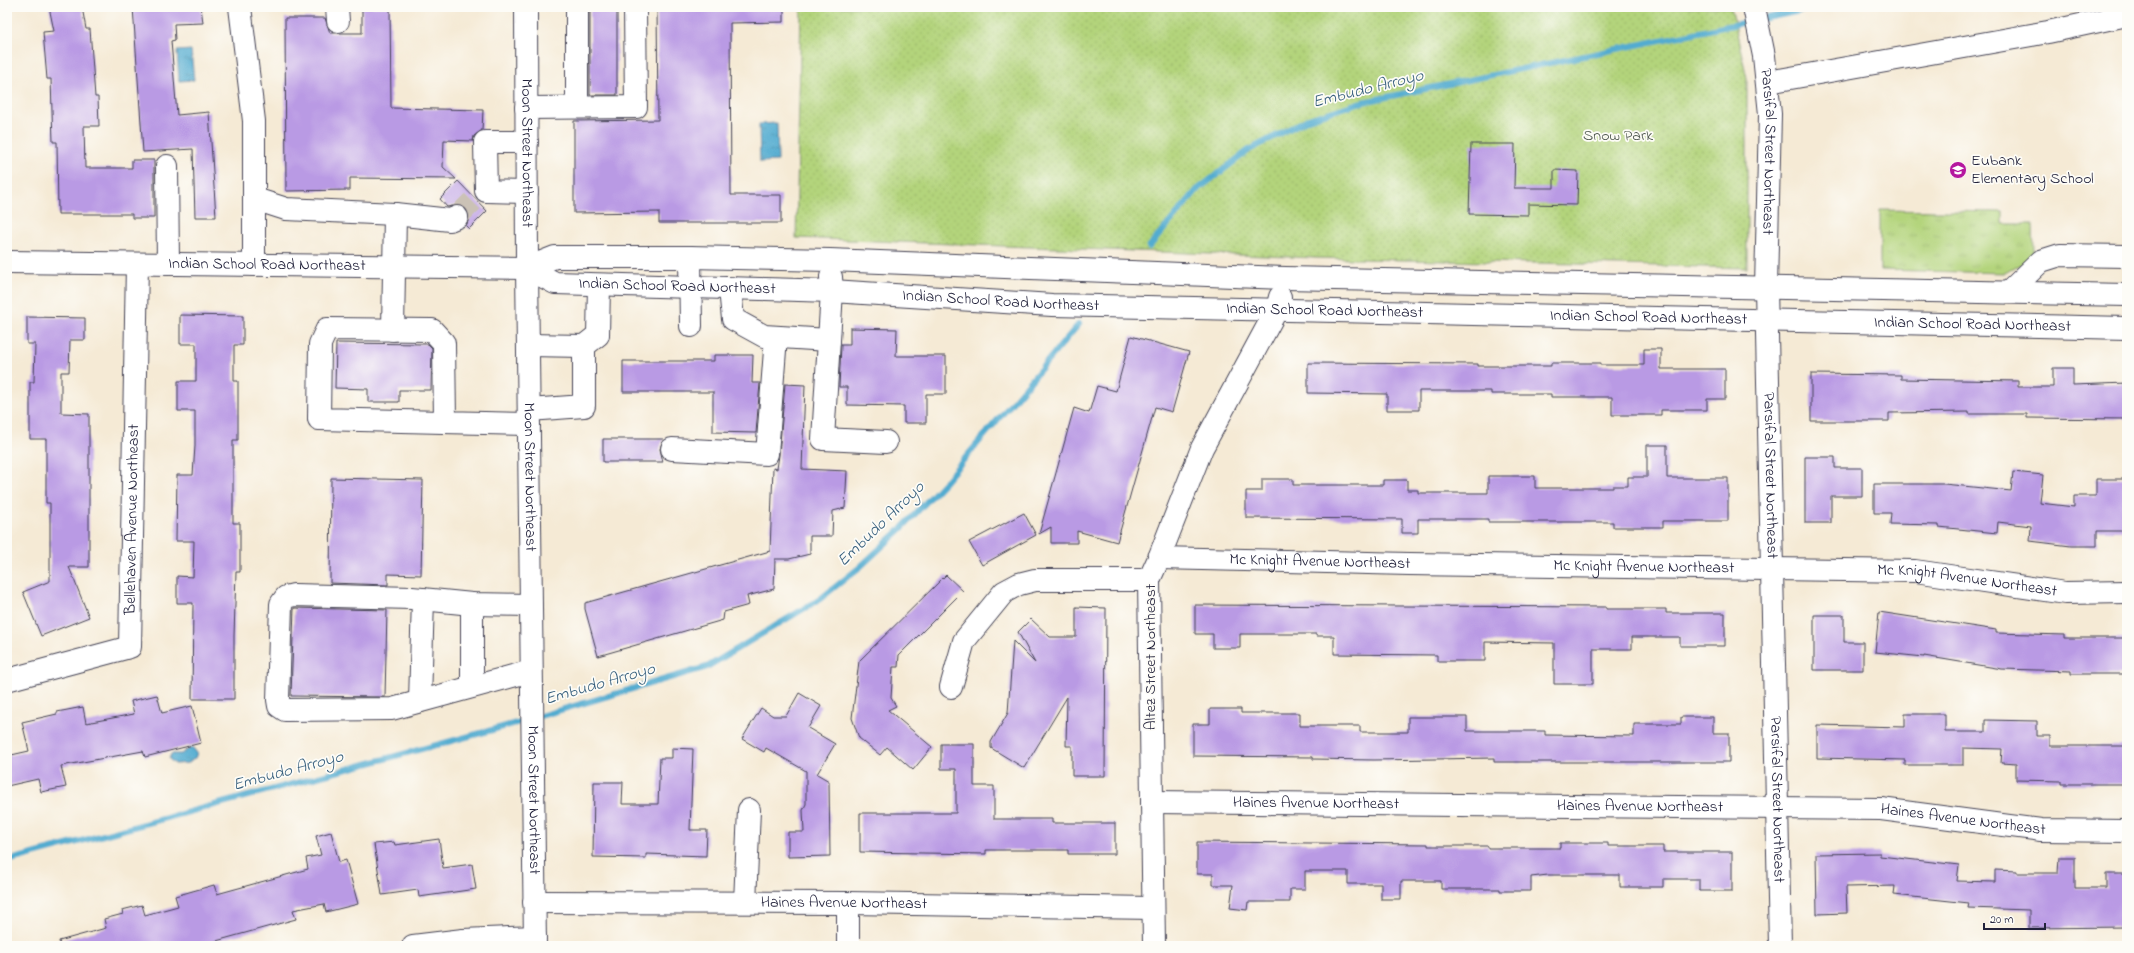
<svg xmlns="http://www.w3.org/2000/svg" width="2134" height="953" font-family="'Indie Flower',sans-serif">
  <style>
    .grass { fill: url(#grass-tufts); stroke: #6a7b5c }
    .park { fill: url(#park-dots); stroke: #6a7b5c }
    .water { fill: url(#water-ripples); stroke: #3a6786 }
    .lines { fill: none; stroke-linecap: round; stroke-linejoin: round }
    .stream { stroke: #53acd0; stroke-width: 6 }
    .building { fill: #b99ae4 }
    .minor-tunnel { stroke: #cbc2b6; stroke-width: 22; stroke-dasharray: 22 11; stroke-linecap: butt }
    .minor-casing { stroke: #424052; stroke-width: 24 }
    .minor { stroke: #fff; stroke-width: 22 }
    .labels { text-anchor: middle; dominant-baseline: central; stroke-width: 3.5; stroke-linejoin: round; paint-order: stroke }
    .park-label { font-size: 16px; fill: #4e574e; stroke: #fdfcf7 }
    .street-label { font-size: 16px; fill: #22223b; stroke: #fdfcf7 }
    .poi-label { font-size: 16px; fill: #22223b; stroke: #fdfcf7; text-anchor: start }
    .water-label { font-size: 17px; font-style: italic; fill: #38607e; stroke: #fdfcf7 }
  </style>
  <defs>
    <pattern id="grass-tufts" width="24" height="20" patternUnits="userSpaceOnUse"><rect width="24" height="20" fill="#b3d47c"/><path d="M3 7l-1-3M5 7V3M7 7l1-3M15 17l-1-3M17 17v-4M19 17l1-3" fill="none" stroke="#9ab66c"/></pattern>
    <pattern id="park-dots" width="8" height="8" patternUnits="userSpaceOnUse"><rect width="8" height="8" fill="#b3d47c"/><path d="M2 2h.1M6 6h.1" fill="none" stroke="#9ab66c" stroke-width="1.8" stroke-linecap="round"/></pattern>
    <pattern id="water-ripples" width="26" height="14" patternUnits="userSpaceOnUse"><rect width="26" height="14" fill="#53acd0"/><path d="M2 4q2-2 4 0t4 0M15 11q2-2 4 0t4 0" fill="none" stroke="#448caa"/></pattern>
  </defs>
  <rect width="100%" height="100%" fill="#fdfcf7"/>
  <filter id="ink" filterUnits="userSpaceOnUse"><feTurbulence type="fractalNoise" baseFrequency=".025" numOctaves="2"/><feDisplacementMap in="SourceGraphic" scale="8" xChannelSelector="R" yChannelSelector="G"/><feConvolveMatrix kernelMatrix="1 2 1 2 8 2 1 2 1" color-interpolation-filters="sRGB"/></filter>
  <filter id="wash" filterUnits="userSpaceOnUse"><feTurbulence type="fractalNoise" baseFrequency=".012" numOctaves="4" result="noise"/><feDisplacementMap in="SourceGraphic" scale="16" xChannelSelector="R" yChannelSelector="G"/><feGaussianBlur stdDeviation="0.9" result="paint"/><feColorMatrix in="noise" values="0 0 0 0 0 0 0 0 0 0 0 0 0 0 0 0 0 1.4 0 .05"/><feComposite in="paint" operator="in"/></filter>
  <g filter="url(#wash)">
    <rect width="100%" height="100%" fill="#f5ead5"/>
    <path class="grass" d="M 1880,210 L 2003,212 L 2003,224 L 2033,224 L 2034,252 L 2023,263 L 2005,273 L 1880,270 Z"/>
    <path class="park" d="M 801,7 L 1731,7 L 1747,78 L 1747,268 L 1316,258 L 796,238 Z"/>
    <path class="water" d="M 191,50 L 194,80 L 179,81 L 177,51 Z
      M 777,123 L 778,161 L 760,162 L 759,124 Z
      M 190,748 L 193,748 L 197,753 L 195,758 L 189,763 L 175,764 L 169,759 L 171,754 L 181,754 Z"/>
    <g class="lines">
      <path class="stream" d="M 1149,247 L 1197,190 L 1249,150 L 1308,119 L 1358,103 L 1819,7
        M 7,861 L 492,730 L 707,667 L 820,599 L 860,567 L 901,529 L 944,483 L 1079,324"/>
    </g>
    <g id="blocks">
      <path class="building" d="M 49,7 L 82,7 L 86,29 L 90,29 L 95,97 L 98,97 L 99,126 L 84,126 L 85,168 L 132,168 L 132,160 L 154,160 L 154,218 L 132,218 L 132,214 L 58,214 L 57,142 L 53,142 L 51,79 L 47,79 L 43,32 L 54,31 Z
        M 133,7 L 201,7 L 203,23 L 174,24 L 175,40 L 171,41 L 177,115 L 209,112 L 216,217 L 195,217 L 193,149 L 143,152 Z
        M 362,7 L 390,7 L 391,108 L 483,110 L 482,130 L 474,136 L 473,141 L 444,140 L 443,167 L 456,179 L 350,178 L 350,190 L 286,191 L 285,18 L 325,18 L 330,33 L 362,33 Z
        M 590,7 L 617,7 L 617,95 L 590,95 Z
        M 657,7 L 784,7 L 784,22 L 730,23 L 731,195 L 781,195 L 781,223 L 659,223 L 659,212 L 574,213 L 574,121 L 658,120 Z
        M 1471,144 L 1515,144 L 1514,188 L 1554,188 L 1554,170 L 1578,171 L 1577,205 L 1528,204 L 1528,215 L 1469,214 Z
        M 458,181 L 487,211 L 469,229 L 466,226 L 469,219 L 469,212 L 465,207 L 458,205 L 447,207 L 440,199 Z
        M 180,315 L 243,316 L 243,345 L 234,345 L 234,381 L 238,381 L 238,440 L 233,440 L 233,523 L 240,523 L 240,572 L 236,572 L 234,636 L 234,699 L 192,699 L 193,603 L 177,603 L 177,576 L 193,577 L 194,541 L 176,541 L 177,475 L 193,475 L 195,446 L 195,411 L 178,411 L 178,381 L 196,381 L 196,344 L 180,344 Z
        M 27,317 L 85,318 L 85,340 L 70,340 L 69,372 L 61,372 L 61,413 L 89,414 L 89,567 L 69,567 L 89,617 L 41,636 L 23,592 L 50,581 L 50,503 L 46,503 L 46,439 L 30,439 L 30,382 L 34,382 L 35,344 L 27,344 Z
        M 850,328 L 897,329 L 896,356 L 946,356 L 946,394 L 926,394 L 926,423 L 904,423 L 904,406 L 847,405 L 847,387 L 839,387 L 841,345 L 850,345 Z
        M 1131,336 L 1189,352 L 1172,412 L 1155,407 L 1117,542 L 1077,531 L 1077,543 L 1051,543 L 1051,527 L 1039,534 L 1074,408 L 1089,413 L 1097,386 L 1116,391 Z
        M 336,343 L 428,344 L 432,348 L 431,390 L 399,390 L 399,402 L 368,402 L 368,389 L 335,388 Z
        M 1644,349 L 1661,349 L 1661,369 L 1725,369 L 1725,399 L 1707,399 L 1707,410 L 1661,410 L 1661,415 L 1612,415 L 1612,397 L 1551,397 L 1551,394 L 1491,394 L 1491,391 L 1419,391 L 1419,410 L 1387,410 L 1387,394 L 1308,393 L 1308,363 L 1478,364 L 1478,366 L 1551,366 L 1551,363 L 1600,363 L 1600,365 L 1644,365 Z
        M 714,355 L 753,355 L 752,383 L 760,383 L 756,433 L 713,432 L 713,392 L 623,392 L 623,361 L 714,361 Z
        M 2053,368 L 2073,368 L 2073,385 L 2127,383 L 2127,419 L 2027,418 L 2027,414 L 1969,414 L 1969,412 L 1889,413 L 1889,421 L 1811,421 L 1811,374 L 1901,375 L 1901,379 L 2018,381 L 2018,387 L 2053,387 Z
        M 785,384 L 805,385 L 802,469 L 847,471 L 845,508 L 833,511 L 832,536 L 810,536 L 810,554 L 789,559 L 775,559 L 774,589 L 747,596 L 749,605 L 724,612 L 723,620 L 598,656 L 585,609 L 585,603 L 770,551 L 773,468 L 777,469 L 779,455 Z
        M 603,439 L 663,439 L 660,449 L 663,462 L 603,462 Z
        M 1647,445 L 1667,445 L 1667,478 L 1728,478 L 1728,521 L 1663,521 L 1663,527 L 1613,527 L 1613,522 L 1488,522 L 1488,519 L 1418,519 L 1418,533 L 1402,533 L 1402,519 L 1246,518 L 1246,491 L 1262,491 L 1262,479 L 1293,479 L 1293,485 L 1383,485 L 1383,480 L 1407,480 L 1407,490 L 1418,490 L 1418,493 L 1488,493 L 1488,476 L 1535,476 L 1535,488 L 1613,488 L 1613,486 L 1628,486 L 1628,477 L 1647,477 Z
        M 1805,457 L 1835,457 L 1835,468 L 1862,468 L 1862,496 L 1831,496 L 1831,523 L 1805,523 Z
        M 2013,472 L 2043,475 L 2040,503 L 2074,507 L 2074,496 L 2096,496 L 2096,479 L 2127,479 L 2127,531 L 2097,531 L 2097,546 L 2071,546 L 2030,541 L 2031,526 L 1998,522 L 1997,533 L 1939,527 L 1939,525 L 1890,524 L 1891,513 L 1874,513 L 1874,484 L 1944,484 L 2011,491 Z
        M 331,478 L 423,480 L 421,575 L 388,574 L 388,585 L 330,583 Z
        M 1024,513 L 1036,535 L 982,565 L 969,542 Z
        M 946,575 L 963,591 L 899,655 L 898,667 L 893,667 L 891,698 L 896,706 L 888,710 L 932,747 L 913,770 L 887,747 L 880,755 L 859,738 L 852,718 L 859,661 Z
        M 1195,605 L 1606,607 L 1606,609 L 1666,609 L 1666,613 L 1725,613 L 1725,646 L 1680,646 L 1680,637 L 1632,637 L 1632,649 L 1593,649 L 1593,684 L 1554,684 L 1554,643 L 1485,642 L 1485,661 L 1437,661 L 1437,655 L 1334,654 L 1334,636 L 1316,636 L 1316,634 L 1240,634 L 1240,648 L 1213,648 L 1213,634 L 1195,634 Z
        M 1076,607 L 1106,608 L 1105,776 L 1072,776 L 1072,746 L 1066,746 L 1067,697 L 1024,768 L 991,748 L 991,742 L 1008,713 L 1013,641 L 1035,663 L 1018,632 L 1031,619 L 1050,637 L 1076,637 Z
        M 294,608 L 387,610 L 385,697 L 291,696 Z
        M 1879,612 L 1996,630 L 1996,633 L 2064,635 L 2064,638 L 2127,638 L 2127,674 L 2071,674 L 2071,671 L 2002,669 L 1924,656 L 1924,657 L 1875,652 Z
        M 1814,615 L 1844,615 L 1844,642 L 1863,642 L 1863,670 L 1814,670 Z
        M 799,693 L 821,706 L 808,728 L 835,744 L 817,774 L 829,781 L 830,856 L 788,857 L 788,832 L 804,832 L 803,810 L 806,804 L 806,771 L 766,748 L 764,752 L 742,739 L 761,708 L 773,716 L 786,716 Z
        M 157,695 L 162,713 L 192,706 L 201,743 L 145,757 L 143,751 L 61,766 L 66,787 L 41,792 L 38,779 L 7,786 L 7,756 L 29,751 L 22,722 L 57,714 L 57,712 L 83,707 L 86,723 L 134,714 L 131,701 Z
        M 1210,709 L 1241,709 L 1241,713 L 1300,713 L 1300,726 L 1360,726 L 1360,732 L 1408,732 L 1408,717 L 1467,717 L 1467,731 L 1545,731 L 1545,735 L 1634,736 L 1634,724 L 1681,724 L 1681,717 L 1713,717 L 1713,733 L 1729,733 L 1729,762 L 1494,762 L 1494,758 L 1374,760 L 1313,759 L 1313,757 L 1193,756 L 1193,724 L 1210,724 Z
        M 1905,714 L 1945,714 L 1945,732 L 1985,732 L 1985,720 L 2037,721 L 2037,736 L 2050,736 L 2050,746 L 2127,746 L 2127,784 L 2061,784 L 2061,781 L 2016,780 L 2016,764 L 2001,763 L 2002,749 L 1963,748 L 1963,765 L 1905,765 L 1905,760 L 1817,758 L 1817,725 L 1905,727 Z
        M 941,744 L 974,744 L 974,786 L 994,786 L 994,819 L 1052,819 L 1052,823 L 1115,823 L 1115,854 L 1068,854 L 1068,850 L 986,850 L 986,854 L 860,852 L 860,813 L 956,813 L 956,769 L 941,769 Z
        M 672,748 L 693,749 L 690,830 L 707,830 L 706,856 L 646,854 L 646,858 L 593,857 L 594,782 L 623,782 L 622,804 L 658,804 L 660,758 L 672,758 Z
        M 331,832 L 339,862 L 346,860 L 358,904 L 326,912 L 324,904 L 293,910 L 296,919 L 198,946 L 60,946 L 59,941 L 106,928 L 104,919 L 123,914 L 122,910 L 142,905 L 145,915 L 178,906 L 175,896 L 214,885 L 217,894 L 308,869 L 306,858 L 321,855 L 316,836 Z
        M 439,839 L 443,868 L 472,864 L 476,889 L 419,897 L 418,890 L 382,895 L 374,844 L 394,842 L 395,845 Z
        M 1197,842 L 1428,844 L 1428,846 L 1488,846 L 1488,848 L 1560,848 L 1560,843 L 1608,843 L 1608,846 L 1663,846 L 1663,852 L 1732,852 L 1732,891 L 1699,891 L 1699,879 L 1663,879 L 1663,887 L 1620,887 L 1620,875 L 1548,875 L 1531,877 L 1531,891 L 1500,891 L 1500,889 L 1441,889 L 1441,881 L 1401,881 L 1401,899 L 1381,899 L 1381,884 L 1348,884 L 1348,871 L 1305,871 L 1305,889 L 1290,889 L 1290,902 L 1248,902 L 1247,910 L 1230,908 L 1233,885 L 1213,885 L 1213,874 L 1197,874 Z
        M 1880,853 L 1880,856 L 1959,865 L 1957,881 L 1995,882 L 1995,870 L 2017,871 L 2017,873 L 2058,873 L 2059,857 L 2075,857 L 2075,888 L 2106,888 L 2106,874 L 2127,874 L 2127,927 L 2029,928 L 2029,910 L 1968,908 L 1969,903 L 1894,895 L 1895,886 L 1846,887 L 1847,913 L 1817,914 L 1816,854 Z"/>
    </g>
  </g>
  <g filter="url(#ink)">
    <use href="#blocks" fill-opacity="0" stroke="#424052" stroke-width="1"/>
    <g class="lines">
      <path class="minor-tunnel" d="M 457,217 L 475,199"/>
      <g class="minor-casing">
        <g id="minor">
          <path d="M 240,7 L 254,121 L 254,265"/>
          <path d="M 337,7 L 338,21"/>
          <path id="s1" d="M 526,7 L 527,268 L 535,946"/>
          <path d="M 577,7 L 577,107"/>
          <path id="s2" d="M 1754,7 L 1764,56 L 1770,114 L 1766,287 L 1780,946"/>
          <path d="M 1768,82 L 2048,32 L 2127,15"/>
          <path d="M 526,108 L 636,107 L 635,7"/>
          <path d="M 527,142 L 485,142 L 486,191 L 527,192"/>
          <path d="M 167,166 L 168,264"/>
          <path d="M 255,199 L 286,209 L 395,214 L 450,220 L 457,217"/>
          <path d="M 690,257 L 691,326"/>
          <path id="s3" d="M 7,262 L 527,268 L 555,257 L 690,257 L 830,260 L 1285,278 L 2127,295"/>
          <path id="s4" d="M 527,268 L 555,283 L 832,291 L 1052,305 L 2127,328"/>
          <path d="M 831,277 L 832,291 L 823,439 L 886,442"/>
          <path d="M 730,289 L 733,319 L 764,336 L 829,340"/>
          <path d="M 2009,292 L 2041,261 L 2060,255 L 2127,256"/>
          <path d="M 393,330 L 395,214"/>
          <path d="M 528,345 L 584,346"/>
          <path d="M 529,410 L 584,406 L 584,346 L 598,335 L 599,285"/>
          <path d="M 445,422 L 444,343 L 432,330 L 327,329 L 320,344 L 319,419 L 529,424"/>
          <path d="M 672,449 L 767,454 L 776,337"/>
          <path id="s5" d="M 1159,558 L 1409,564 L 1915,571 L 2065,593 L 2127,592"/>
          <path d="M 530,605 L 472,604 L 412,598 L 294,595 L 286,597 L 281,604 L 278,700 L 279,706 L 285,710 L 392,709 L 531,671"/>
          <path id="s6" d="M 7,680 L 130,647 L 137,264"/>
          <path d="M 472,686 L 472,604"/>
          <path d="M 951,687 L 964,641 L 1004,592 L 1019,584 L 1035,580 L 1149,580"/>
          <path d="M 420,701 L 423,599"/>
          <path id="s7" d="M 1152,802 L 1881,809 L 2041,830 L 2127,831"/>
          <path id="s8" d="M 534,902 L 848,903 L 1153,908"/>
          <path d="M 745,902 L 749,810"/>
          <path d="M 848,903 L 848,946"/>
          <path d="M 413,946 L 463,940 L 535,937"/>
          <path d="M 1154,946 L 1149,580 L 1159,558 L 1202,448 L 1277,309 L 1280,297"/>
        </g>
      </g>
      <use href="#minor" class="minor"/>
    </g>
  </g>
  <defs>
    <g id="school-disc" transform="scale(0.9)"><circle r="9.5" fill="#b5179e" stroke="#fdfcf7"/><path d="M0-5L7-2L0 1L-7-2ZM-4 1L0 2.5L4 1V4Q0 6-4 4Z" fill="#fff"/></g>
  </defs>
  <g fill-rule="evenodd">
    <use href="#school-disc" x="1958" y="170"/>
  </g>
  <g class="labels">
    <g class="park-label">
      <text x="1618" y="136">Snow Park</text>
    </g>
    <g class="street-label">
      <text stroke="none"><textPath href="#s2" startOffset="146">Parsifal Street Northeast</textPath></text>
      <text stroke="none"><textPath href="#s1" startOffset="146">Moon Street Northeast</textPath></text>
      <text stroke="none"><textPath href="#s3" startOffset="260">Indian School Road Northeast</textPath></text>
      <text stroke="none"><textPath href="#s4" startOffset="154">Indian School Road Northeast</textPath></text>
      <text stroke="none"><textPath href="#s4" startOffset="478">Indian School Road Northeast</textPath></text>
      <text stroke="none"><textPath href="#s4" startOffset="802">Indian School Road Northeast</textPath></text>
      <text stroke="none"><textPath href="#s4" startOffset="1126">Indian School Road Northeast</textPath></text>
      <text stroke="none"><textPath href="#s4" startOffset="1450">Indian School Road Northeast</textPath></text>
      <text stroke="none"><textPath href="#s2" startOffset="470">Parsifal Street Northeast</textPath></text>
      <text stroke="none"><textPath href="#s1" startOffset="470">Moon Street Northeast</textPath></text>
      <text stroke="none"><textPath href="#s6" startOffset="255">Bellehaven Avenue Northeast</textPath></text>
      <text stroke="none"><textPath href="#s5" startOffset="161">Mc Knight Avenue Northeast</textPath></text>
      <text stroke="none"><textPath href="#s5" startOffset="485">Mc Knight Avenue Northeast</textPath></text>
      <text stroke="none"><textPath href="#s5" startOffset="809">Mc Knight Avenue Northeast</textPath></text>
      <text transform="translate(1151 657) rotate(-90)">Altez Street Northeast</text>
      <text stroke="none"><textPath href="#s1" startOffset="793">Moon Street Northeast</textPath></text>
      <text stroke="none"><textPath href="#s2" startOffset="794">Parsifal Street Northeast</textPath></text>
      <text stroke="none"><textPath href="#s7" startOffset="164">Haines Avenue Northeast</textPath></text>
      <text stroke="none"><textPath href="#s7" startOffset="488">Haines Avenue Northeast</textPath></text>
      <text stroke="none"><textPath href="#s7" startOffset="812">Haines Avenue Northeast</textPath></text>
      <text stroke="none"><textPath href="#s8" startOffset="310">Haines Avenue Northeast</textPath></text>
    </g>
    <g class="poi-label">
      <text x="1971" y="161">Eubank<tspan x="1971" dy="18">Elementary School</tspan></text>
    </g>
    <g class="water-label">
      <text transform="translate(1368 89) rotate(-14)">Embudo Arroyo</text>
      <text transform="translate(881 524) rotate(-44)">Embudo Arroyo</text>
      <text transform="translate(600 684) rotate(-16)">Embudo Arroyo</text>
      <text transform="translate(288 771) rotate(-15)">Embudo Arroyo</text>
    </g>
  </g>
  <rect width="2134" height="953" fill="none" stroke="#fdfcf7" stroke-width="24"/>
  <path d="M1984 923v6h61v-6" fill="none" stroke="#22223b" stroke-width="2"/>
  <text x="1990" y="923" font-size="12" fill="#22223b" stroke="#fdfcf7" stroke-width="3" paint-order="stroke">20 m</text>
</svg>
